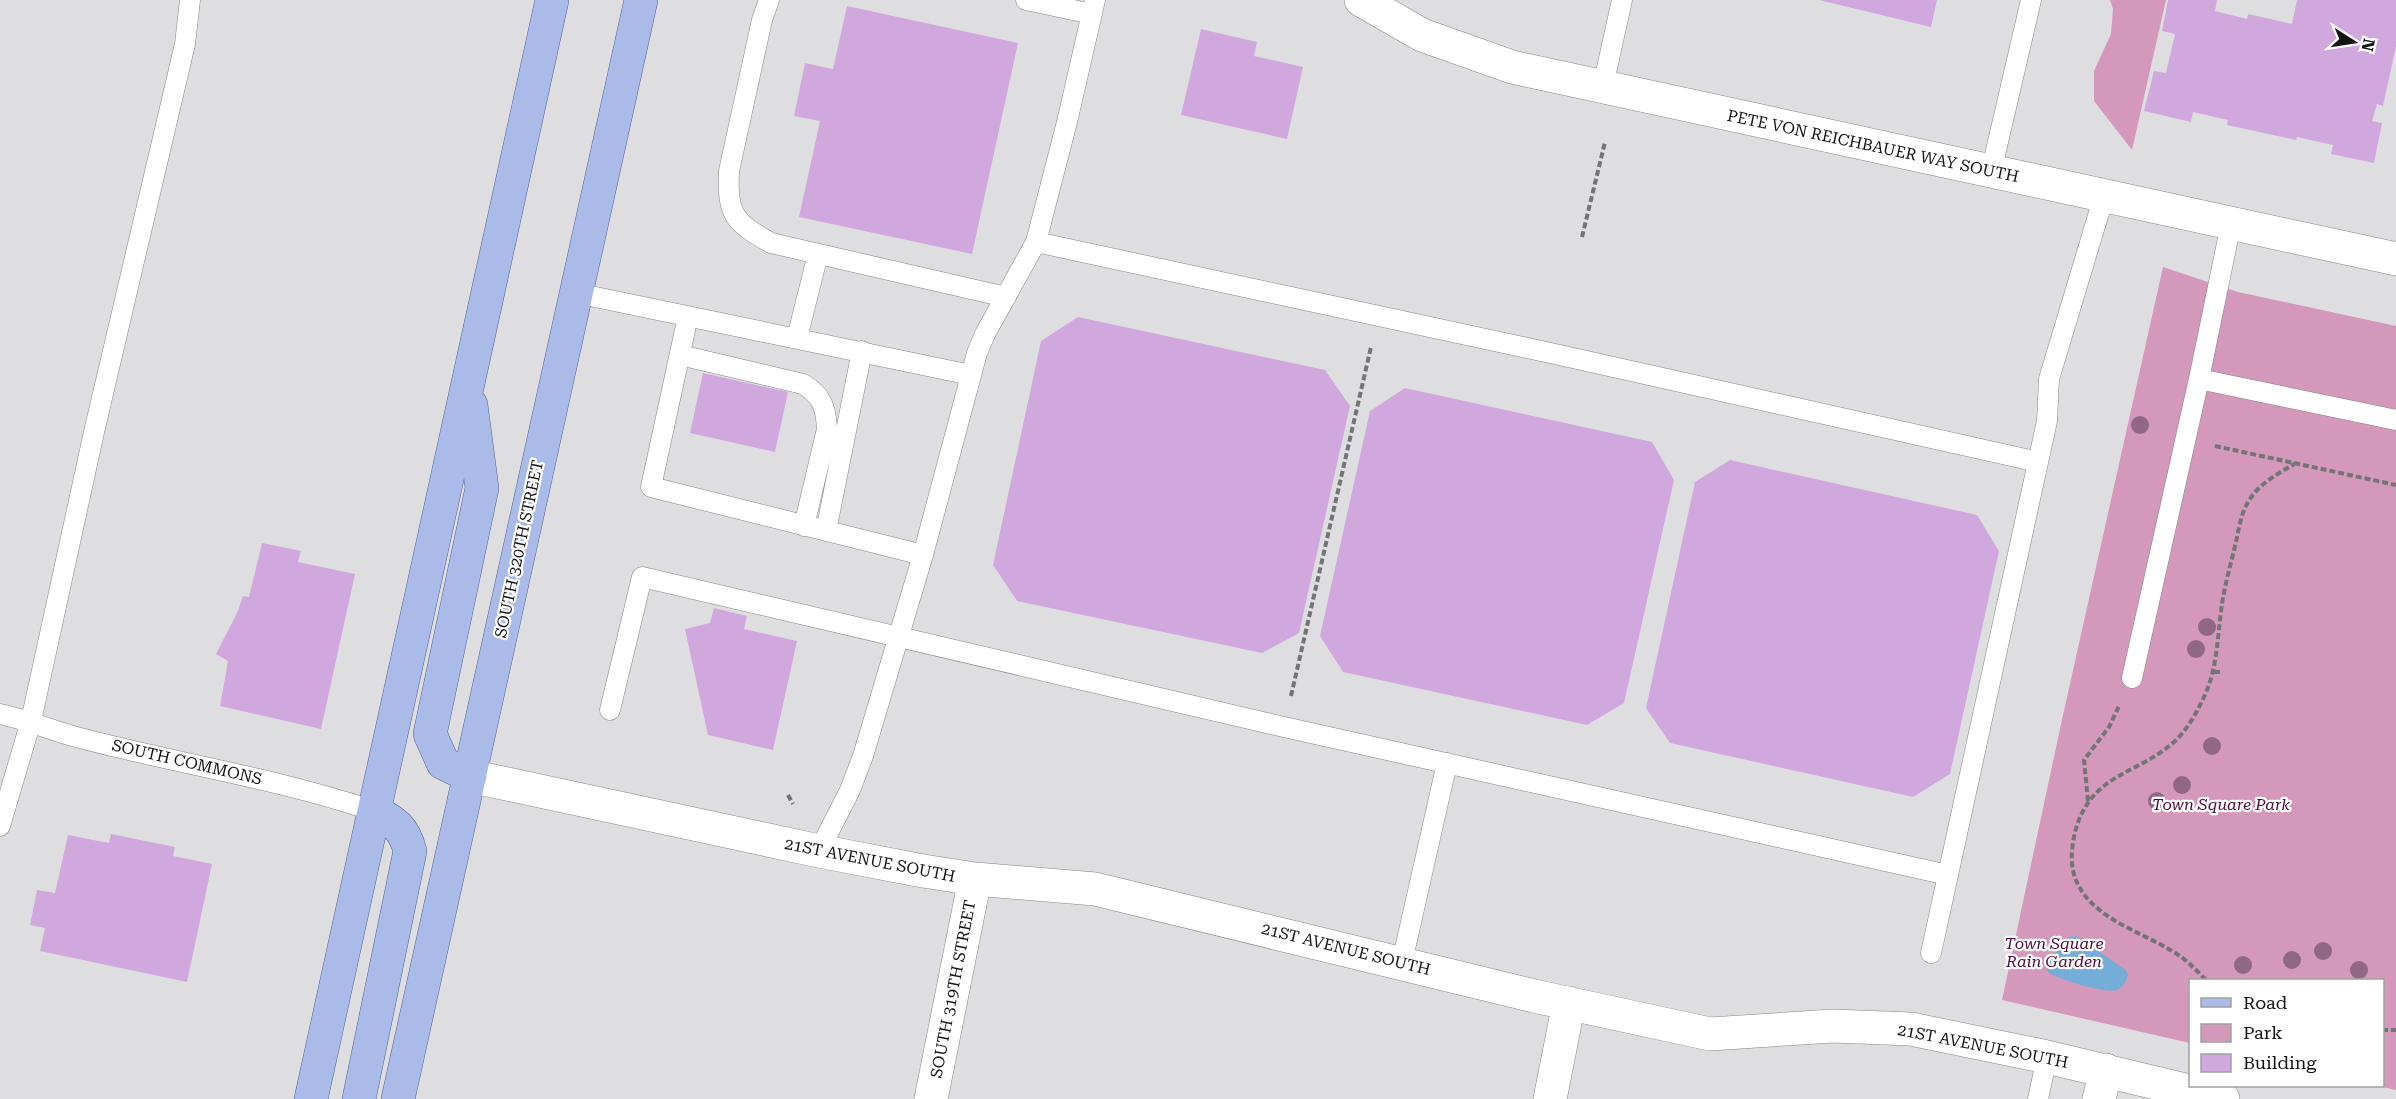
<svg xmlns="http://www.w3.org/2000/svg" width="2396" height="1099" font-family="'Roboto Serif',serif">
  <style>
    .green { fill: #d498bb }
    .water { fill: #73add8 }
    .building { fill: #d1a8de }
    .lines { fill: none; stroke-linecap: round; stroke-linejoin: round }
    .service-casing { stroke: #858487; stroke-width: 21 }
    .minor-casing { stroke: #858487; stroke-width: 34 }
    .tertiary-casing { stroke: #858487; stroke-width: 34 }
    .primary-casing { stroke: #506395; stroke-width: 34 }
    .path { stroke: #747476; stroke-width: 4; stroke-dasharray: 6 3; stroke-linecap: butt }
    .service { stroke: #fff; stroke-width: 20 }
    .minor { stroke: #fff; stroke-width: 33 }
    .tertiary { stroke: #fff; stroke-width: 33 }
    .primary { stroke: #aabbe9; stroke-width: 33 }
    .tree { fill: #906886 }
    .labels { text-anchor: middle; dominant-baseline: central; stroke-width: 4.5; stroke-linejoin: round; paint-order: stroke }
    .street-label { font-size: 16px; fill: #131314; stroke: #fff }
    .park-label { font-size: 16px; font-style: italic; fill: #51073b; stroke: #fff }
  </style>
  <rect width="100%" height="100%" fill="#dedee1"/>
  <path class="green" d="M 2110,0 L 2166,0 L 2132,150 L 2094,101 L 2094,71 L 2111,34 L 2113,9 Z
    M 2163,267 L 2238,292 L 2396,326 L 2396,1090 L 2378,1086 L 2382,1086 L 2382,980 L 2190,980 L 2190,1043 L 2002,1000 L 2063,715 Z"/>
  <path class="water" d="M 2076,936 L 2126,970 L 2128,975 C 2126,981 2123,988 2117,990 C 2107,994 2055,979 2047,971 L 2046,959 L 2062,948 L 2069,937 Z"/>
  <path class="building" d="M 1819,0 L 1937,0 L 1931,27 Z
    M 2168,0 L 2217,0 L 2215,11 L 2247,19 L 2248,14 L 2292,24 L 2297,0 L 2396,0 L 2396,46 L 2383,106 L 2377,104 L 2372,121 L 2382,123 L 2374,163 L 2331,154 L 2333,145 L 2297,137 L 2296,140 L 2227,125 L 2228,120 L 2193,112 L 2191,122 L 2144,111 L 2154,71 L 2166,73 L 2175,34 L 2162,31 Z
    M 847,6 L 1018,43 L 972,254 L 799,217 L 820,121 L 794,116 L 805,63 L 833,69 Z
    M 1201,29 L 1257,42 L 1254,56 L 1303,67 L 1287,139 L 1181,115 Z
    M 1078,317 L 1325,370 L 1350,406 L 1299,633 L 1262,653 L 1017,601 L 993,565 L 1041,341 Z
    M 703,373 L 788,392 L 775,452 L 690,433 Z
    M 1405,388 L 1652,442 L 1674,480 L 1624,703 L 1587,725 L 1343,672 L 1320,636 L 1370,411 Z
    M 1730,460 L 1977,515 L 1999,551 L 1950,774 L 1913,797 L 1670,743 L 1646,708 L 1695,482 Z
    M 262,543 L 301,551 L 298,562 L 355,574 L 321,729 L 220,706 L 228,661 L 216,654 L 238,611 L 243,596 L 249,597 Z
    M 714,608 L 747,616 L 744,629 L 797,641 L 773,750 L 708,735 L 685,629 L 710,623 Z
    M 111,834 L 175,847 L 173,856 L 212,864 L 187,982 L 40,951 L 45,928 L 30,925 L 37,890 L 55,893 L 68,835 L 109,843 Z"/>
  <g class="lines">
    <g class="service-casing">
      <path id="service" d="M 769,0 L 762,20 L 729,171 C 727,215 734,222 771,243 L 1006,297
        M 1026,0 L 1092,14
        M 1603,86 L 1622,0
        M 1991,172 L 2031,0
        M 2231,224 L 2199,379 L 2396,420
        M 1036,242 L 1555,354 L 2038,462
        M 576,293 L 971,375
        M 688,316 L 651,487 L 923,555
        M 797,338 L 818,254
        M 680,355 L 803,384 C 822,395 826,408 827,429 L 804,526
        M 826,531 L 862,351
        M 2132,678 L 2199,379
        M 610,710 L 642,577 L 1284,727 L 1948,875
        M 0,714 C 29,720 55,732 84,739 C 180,764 279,779 374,811
        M 0,826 L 31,721 L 94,432 L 185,44 L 190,0
        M 819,851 L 850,790 L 863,756 L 923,555 L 977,353 L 985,334 L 1036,242 L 1067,122 L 1095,0
        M 1931,953 L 2047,421 L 2049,379 L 2104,196
        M 1402,962 L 1447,763
        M 2038,1099 L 2047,1057"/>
    </g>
    <g class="minor-casing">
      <path id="minor" d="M 470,776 L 819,851 L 923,871 L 975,879 L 1095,889 L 1534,996 L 1710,1034 L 1833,1026 L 1911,1029 L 2047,1057 L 2223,1099
        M 931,1099 L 975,879
        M 1550,1099 L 1569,1003
        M 2099,1099 L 2106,1070"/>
    </g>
    <g class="tertiary-casing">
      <path id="tertiary" d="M 1361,0 L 1422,35 L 1512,67 L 2396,259"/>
    </g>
    <g class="primary-casing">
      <path id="primary" d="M 470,776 L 443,763 L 430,734 L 482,488 L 471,405
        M 311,1099 L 552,0
        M 359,1099 L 410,851 C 404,828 395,822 374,811
        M 398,1099 L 641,0"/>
    </g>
    <path class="path" d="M 1582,237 L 1605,142
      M 2215,446 L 2396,485
      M 2214,672 L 2221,672
      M 1291,696 L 1371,347
      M 788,795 L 793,804
      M 2088,801 L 2084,760 L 2109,727 L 2119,706
      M 2206,980 C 2195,969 2186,959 2172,951 C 2138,930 2082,915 2073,870 C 2070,857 2073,838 2077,825 C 2095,773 2138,774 2174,742 C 2186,731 2195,716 2202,701 C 2218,670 2217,638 2222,604 C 2225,584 2231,563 2236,542 C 2239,528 2241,512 2250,499 C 2260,483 2279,473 2296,463
      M 2382,1030 L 2396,1030"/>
    <use href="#service" class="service"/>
    <use href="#minor" class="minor"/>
    <use href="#tertiary" class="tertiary"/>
    <use href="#primary" class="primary"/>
  </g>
  <g class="tree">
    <circle cx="2140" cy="425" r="9"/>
    <circle cx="2207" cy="627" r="9"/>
    <circle cx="2196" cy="649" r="9"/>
    <circle cx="2212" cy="746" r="9"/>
    <circle cx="2182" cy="785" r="9"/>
    <circle cx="2157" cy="801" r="9"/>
    <circle cx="2323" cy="951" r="9"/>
    <circle cx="2292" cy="960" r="9"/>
    <circle cx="2243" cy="965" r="9"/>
    <circle cx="2359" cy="970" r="9"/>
  </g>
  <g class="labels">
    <g class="street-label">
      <text transform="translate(1873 146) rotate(12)">PETE VON REICHBAUER WAY SOUTH</text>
      <text transform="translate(519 549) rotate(-78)">SOUTH 320TH STREET</text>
      <text transform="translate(187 762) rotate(13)">SOUTH COMMONS</text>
      <text transform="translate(870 860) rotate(11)">21ST AVENUE SOUTH</text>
      <text transform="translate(1346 949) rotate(14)">21ST AVENUE SOUTH</text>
      <text transform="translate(953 989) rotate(-79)">SOUTH 319TH STREET</text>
      <text transform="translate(1983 1046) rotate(11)">21ST AVENUE SOUTH</text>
    </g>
    <g class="park-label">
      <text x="2221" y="804">Town Square Park</text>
      <text x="2054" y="943">Town Square<tspan x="2054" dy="18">Rain Garden</tspan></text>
    </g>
  </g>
  <rect x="2189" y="979" width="195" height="108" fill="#ffffff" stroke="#a1a1a1" stroke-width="1.5"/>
  <rect x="2201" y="998" width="30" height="9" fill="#aabbe9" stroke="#a1a1a1" stroke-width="1.5"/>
  <text x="2243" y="1009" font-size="18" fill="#131314">Road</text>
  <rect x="2201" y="1024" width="30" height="18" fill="#d498bb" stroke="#a1a1a1" stroke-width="1.5"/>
  <text x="2243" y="1039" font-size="18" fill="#131314">Park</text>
  <rect x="2201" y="1054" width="30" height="18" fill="#d1a8de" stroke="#a1a1a1" stroke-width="1.5"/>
  <text x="2243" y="1069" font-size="18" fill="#131314">Building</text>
  <g transform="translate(2354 42) rotate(102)" stroke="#ffffff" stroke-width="4.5" paint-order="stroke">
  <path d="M0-4.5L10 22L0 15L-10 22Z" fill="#131314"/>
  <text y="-9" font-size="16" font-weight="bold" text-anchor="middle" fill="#131314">N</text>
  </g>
</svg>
